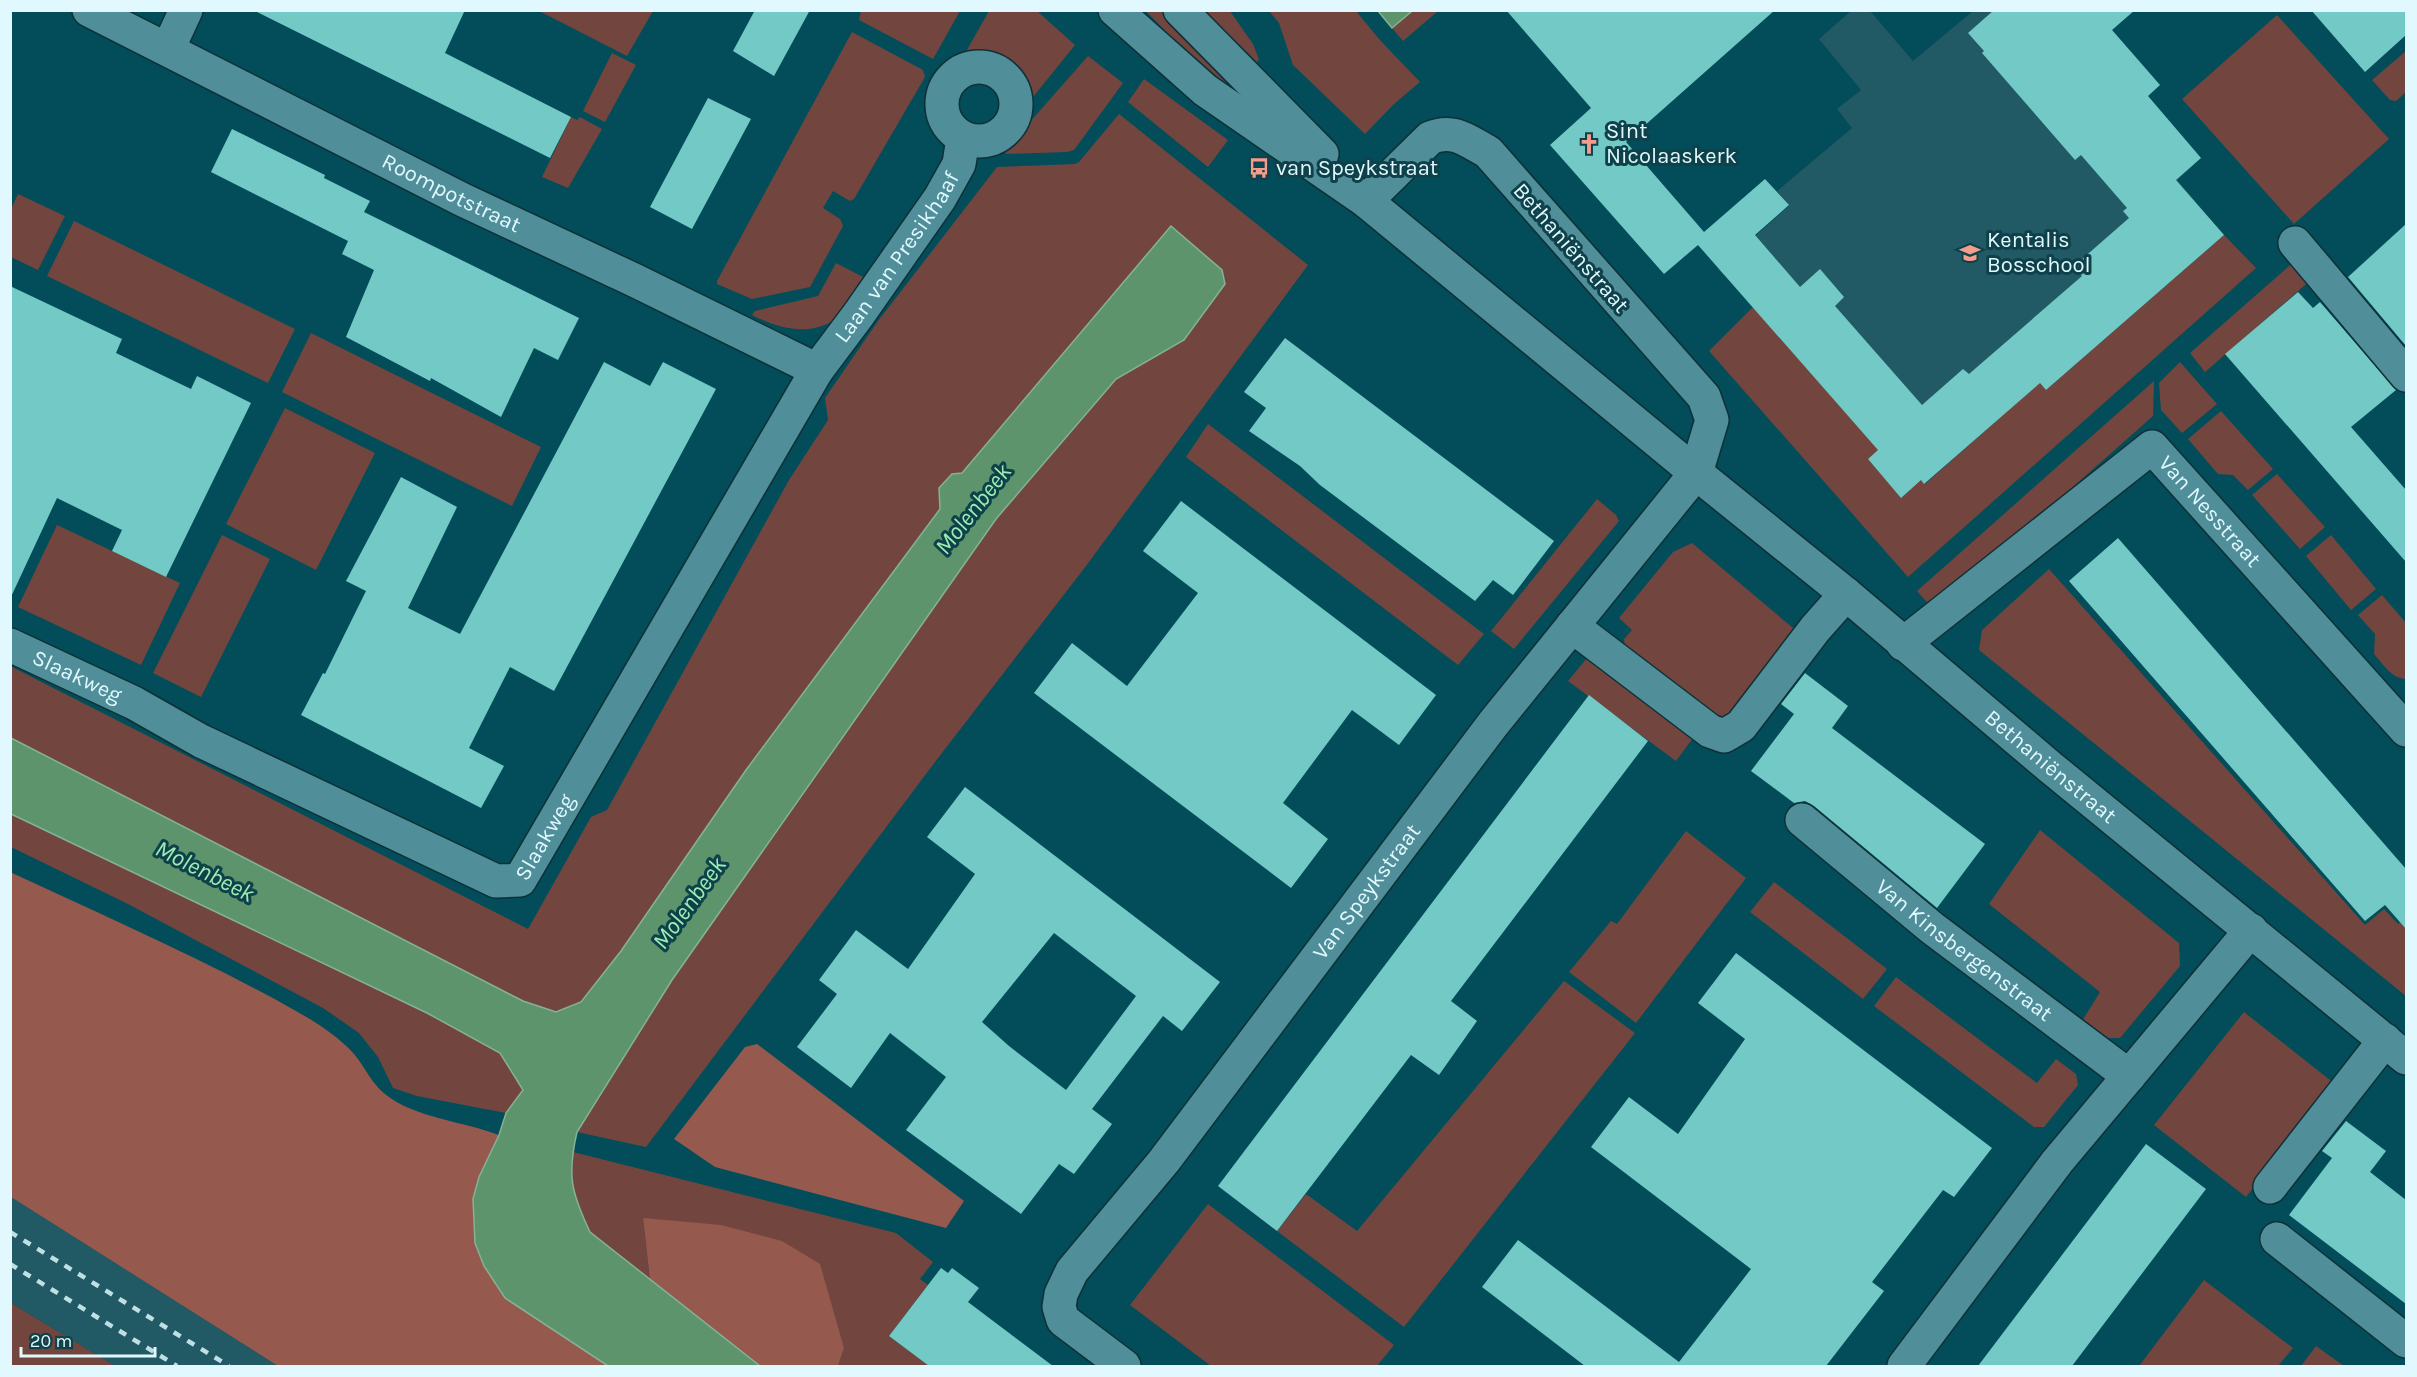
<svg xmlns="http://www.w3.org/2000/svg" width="2417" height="1377" font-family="Karla,sans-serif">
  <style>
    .built { fill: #215a65 }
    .green { fill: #72463e }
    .forest { fill: #96594d }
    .water { fill: #5d946c; stroke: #85b298; stroke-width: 1.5 }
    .building { fill: #73c9c5; fill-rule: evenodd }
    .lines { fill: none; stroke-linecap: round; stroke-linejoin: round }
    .minor-casing { stroke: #0e3036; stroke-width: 36 }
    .minor { stroke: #508e9a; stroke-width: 33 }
    .rail { stroke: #bfdfe5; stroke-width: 4.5; stroke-dasharray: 8 8; stroke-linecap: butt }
    .labels { text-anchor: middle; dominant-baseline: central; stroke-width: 6; stroke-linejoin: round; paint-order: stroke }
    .poi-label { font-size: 22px; fill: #e1f9fe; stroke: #0e414a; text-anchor: start }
    .street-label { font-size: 22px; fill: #e1f9fe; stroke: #0e414a }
    .water-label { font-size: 24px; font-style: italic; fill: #9dedb2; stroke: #0e414a }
  </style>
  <rect width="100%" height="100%" fill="#024d59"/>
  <path class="built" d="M 1851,11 L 1870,11 L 1913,61 L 1973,11 L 2098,11 L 2112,30 L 2160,85 L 2148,96 L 2201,158 L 2177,180 L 2224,235 L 2046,390 L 2036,379 L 2004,415 L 1924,484 L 1921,481 L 1901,498 L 1868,459 L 1887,442 L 1718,269 L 1789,206 L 1777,191 L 1852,128 L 1837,109 L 1861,90 L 1819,39 Z
    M 10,1197 L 11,1197 L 278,1366 L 115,1366 L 11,1303 Z"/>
  <path class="green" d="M 539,11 L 653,11 L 627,56 Z
    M 861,11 L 861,10 L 960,11 L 933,59 L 859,20 Z
    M 989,11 L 1037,11 L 1075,45 L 1033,97 C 1030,91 1028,81 1024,75 C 1009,55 986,54 963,57 Z
    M 1146,11 L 1166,11 L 1235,85 L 1228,91 L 1185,52 Z
    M 1205,11 L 1230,11 L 1253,44 L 1259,59 L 1257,62 Z
    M 1269,11 L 1356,11 L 1379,39 L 1420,82 L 1394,104 L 1365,134 L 1293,65 L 1279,23 Z
    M 1412,11 L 1438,11 L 1403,41 L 1392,28 Z
    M 2277,15 L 2389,139 L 2294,224 L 2182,99 Z
    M 852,32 L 923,70 L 925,77 L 854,199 L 850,201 L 833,191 L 823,208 L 840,219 L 843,226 L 810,287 L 752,299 L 717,284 L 717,281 Z
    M 2406,51 L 2406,92 L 2396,101 L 2390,100 L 2372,80 Z
    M 612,53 L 636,65 L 605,122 L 583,111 Z
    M 1088,56 L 1123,83 L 1074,150 L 1067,152 L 1005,154 L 1014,140 Z
    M 1144,79 L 1228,140 L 1208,167 L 1128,102 Z
    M 1119,114 L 1308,265 L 1086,566 L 935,762 L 646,1147 L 577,1132 L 672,980 L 996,519 L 1116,379 L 1184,340 L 1171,226 L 962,473 L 952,474 L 939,488 L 940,508 L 746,770 L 621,951 L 581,1002 L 556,1012 L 523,1001 L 11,738 L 10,666 L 528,929 L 591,817 L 607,810 L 789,480 L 828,420 L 825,398 L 878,321 L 997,167 L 1075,164 L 1079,162 Z
    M 571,117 L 577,120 L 580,117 L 602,129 L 568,188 L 542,177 Z
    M 18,194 L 65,216 L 38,270 L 11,257 L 11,209 Z
    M 74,221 L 295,329 L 268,383 L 47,276 Z
    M 2224,235 L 2256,268 L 1908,577 L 1709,351 L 1753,307 L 1887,442 L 1868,459 L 1901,497 L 1921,480 L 1925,484 L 2003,415 L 2035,378 L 2046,390 Z
    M 2296,260 L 2312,279 L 2205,372 L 2190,353 Z
    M 836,263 L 867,279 C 861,288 856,298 849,306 C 823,339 785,332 752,315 L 755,311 L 818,296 Z
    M 311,333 L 541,447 L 512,506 L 282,392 Z
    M 2180,362 L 2217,404 L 2182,433 L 2161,410 L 2159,383 Z
    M 2154,381 L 2153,416 L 1934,610 L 1917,591 Z
    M 285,408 L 375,453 L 316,570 L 226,524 Z
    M 2221,411 L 2273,469 L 2248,490 L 2233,475 L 2218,474 L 2188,439 Z
    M 1208,424 L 1484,634 L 1458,665 L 1186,457 Z
    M 2277,474 L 2325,527 L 2300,549 L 2252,495 Z
    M 1597,499 L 1616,515 L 1619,521 L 1514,649 L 1491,631 Z
    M 57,525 L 180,583 L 141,665 L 18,607 Z
    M 222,535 L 270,559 L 201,697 L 153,673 Z
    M 2331,535 L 2376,589 L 2351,610 L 2306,556 Z
    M 1692,543 L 1793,628 L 1795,640 L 1736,717 L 1723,719 L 1690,698 L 1625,648 L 1624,639 L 1632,630 L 1619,618 L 1673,552 Z
    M 2049,569 L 2365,925 L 2384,909 L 2398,924 L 2406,917 L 2406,996 L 1979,650 L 1982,630 Z
    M 2382,595 L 2406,623 L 2406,679 C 2392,679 2383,664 2374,654 L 2375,634 L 2358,615 Z
    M 1592,652 L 1699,730 L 1676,761 L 1568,681 Z
    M 10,814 L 427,1013 L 500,1053 L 524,1090 L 506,1113 L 417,1096 L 393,1088 L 378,1057 L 359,1033 L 323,1008 L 128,904 L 11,847 Z
    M 2040,830 L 2179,943 L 2180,966 L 2120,1038 L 2108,1038 L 2082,1021 L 2100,992 L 1989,904 Z
    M 1686,831 L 1746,878 L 1636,1023 L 1569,972 L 1611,921 L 1617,924 Z
    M 1774,882 L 1887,969 L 1863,999 L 1750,912 Z
    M 1896,977 L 2037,1083 L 2056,1059 L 2076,1074 L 2078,1085 L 2044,1127 L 2034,1127 L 1874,1006 Z
    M 1564,981 L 1635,1033 L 1404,1327 L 1277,1231 L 1306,1194 L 1357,1231 Z
    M 2244,1012 L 2335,1084 L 2246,1197 L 2154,1125 Z
    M 573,1152 L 896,1233 L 933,1262 L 920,1279 L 928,1285 L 889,1336 L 929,1366 L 838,1366 L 844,1348 L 643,1218 L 650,1280 L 590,1232 L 578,1207 L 571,1180 Z
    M 1208,1204 L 1394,1345 L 1377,1366 L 1211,1366 L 1130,1305 Z
    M 2204,1280 L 2293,1348 L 2278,1366 L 2139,1366 Z
    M 11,1303 L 115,1366 L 11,1366 Z
    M 2316,1346 L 2344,1366 L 2301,1366 Z"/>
  <path class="forest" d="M 10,872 C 106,917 204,959 296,1011 C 316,1022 339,1037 354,1054 C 365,1067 372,1084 385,1094 C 412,1117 465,1122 499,1135 L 479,1177 L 473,1199 L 475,1243 L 505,1298 L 608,1366 L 278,1366 L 11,1197 Z
    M 757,1044 L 964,1201 L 946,1228 L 715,1167 L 674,1139 L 745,1047 Z
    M 643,1218 L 721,1225 L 782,1241 L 820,1264 L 844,1348 L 838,1366 L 760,1366 L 650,1280 Z"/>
  <path class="water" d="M 1378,11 L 1412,11 L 1392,28 Z
    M 1171,226 L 1222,270 L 1225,284 L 1184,340 L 1116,379 L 996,519 L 672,980 L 577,1132 C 567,1175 571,1192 590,1232 L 760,1366 L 608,1366 L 505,1298 L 484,1266 L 475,1243 L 473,1199 L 479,1177 L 499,1135 L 506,1113 L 523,1090 L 500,1053 L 427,1013 L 11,814 L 11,738 L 523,1001 L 556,1012 L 581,1002 L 621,951 L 746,770 L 940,509 L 939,488 L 952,474 L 962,473 Z"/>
  <path class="building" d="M 253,10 L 465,10 L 445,53 L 571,117 L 550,158 Z
    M 755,10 L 810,10 L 774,76 L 733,51 Z
    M 1506,10 L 1775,10 L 1626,142 L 1704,232 L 1765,179 L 1789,205 L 1755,235 L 1800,287 L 1820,269 L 1844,297 L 1835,306 L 1922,405 L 1963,369 L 1969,374 L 2082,276 L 2073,267 L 2129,218 L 2123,211 L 2127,208 L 2081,155 L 2075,160 L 1982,53 L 1984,51 L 1968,33 L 1994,10 L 2135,10 L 2112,30 L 2160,85 L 2148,96 L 2201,158 L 2176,180 L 2224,235 L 2046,390 L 2040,383 L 1924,484 L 1921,480 L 1901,498 L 1868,459 L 1878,450 L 1698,245 L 1664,274 L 1550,145 L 1591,108 Z
    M 2311,10 L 2406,10 L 2406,35 L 2365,72 Z
    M 708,98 L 751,119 L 692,229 L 650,207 Z
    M 232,129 L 325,175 L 324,178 L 370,201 L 364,212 L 579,318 L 558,360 L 534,348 L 501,417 L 431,378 L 430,381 L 346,337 L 374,270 L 342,254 L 348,241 L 211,172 Z
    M 2406,224 L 2406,346 L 2348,277 Z
    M 10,286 L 122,339 L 116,353 L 191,389 L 197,376 L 251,403 L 166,577 L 112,551 L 122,530 L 57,498 L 10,599 Z
    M 2298,292 L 2313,308 L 2320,302 L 2396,390 L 2351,427 L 2406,490 L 2406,562 L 2225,354 Z
    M 1285,338 L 1554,541 L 1513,595 L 1493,580 L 1475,601 L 1320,485 L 1300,466 L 1249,431 L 1266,408 L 1244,392 Z
    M 604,362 L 650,386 L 663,362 L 716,389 L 554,691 L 510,667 L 469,748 L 504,766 L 481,808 L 301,715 L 323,673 L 325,674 L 366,591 L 346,581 L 401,477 L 457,507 L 408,608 L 460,634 Z
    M 1181,501 L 1436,695 L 1399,745 L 1352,710 L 1283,803 L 1328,839 L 1291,888 L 1034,693 L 1072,643 L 1127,686 L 1198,593 L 1143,551 Z
    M 2118,538 L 2406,869 L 2406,929 L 2385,905 L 2365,921 L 2069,581 Z
    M 1805,673 L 1848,706 L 1832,728 L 1985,844 L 1937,908 L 1814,806 L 1805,801 L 1794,803 L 1751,771 L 1794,714 L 1781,704 Z
    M 1589,695 L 1648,741 L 1451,1001 L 1477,1021 L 1439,1075 L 1411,1055 L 1277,1231 L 1218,1186 Z
    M 965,787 L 1220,982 L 1182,1031 L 1163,1016 L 1092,1109 L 1112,1124 L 1074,1174 L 1059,1164 L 1021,1214 L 906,1130 L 946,1077 L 890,1033 L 851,1088 L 797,1047 L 837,994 L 819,980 L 856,930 L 908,969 L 975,874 L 927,837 ZM 1054,933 L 1136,996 L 1066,1090 L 1009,1046 L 982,1022 Z
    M 1736,953 L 1992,1148 L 1954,1197 L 1943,1190 L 1872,1282 L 1884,1291 L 1826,1366 L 1585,1366 L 1482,1287 L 1518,1240 L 1679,1362 L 1751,1269 L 1591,1147 L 1629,1097 L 1678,1134 L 1745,1039 L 1698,1003 Z
    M 2346,1121 L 2386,1151 L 2370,1172 L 2406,1200 L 2406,1304 L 2289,1215 L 2332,1158 L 2322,1151 Z
    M 2146,1144 L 2206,1189 L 2072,1366 L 1978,1366 Z
    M 941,1268 L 948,1273 L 952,1268 L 979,1288 L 968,1302 L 1053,1366 L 929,1366 L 889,1336 Z"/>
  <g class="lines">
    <g class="minor-casing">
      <g id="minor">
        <path id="s1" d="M 89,10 L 463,200 L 634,280 L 817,370"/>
        <path id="s2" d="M 1115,10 L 1205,90 L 1366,201 L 1696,473 L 1846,594 L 2050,767 L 2406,1058"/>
        <path d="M 1180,10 L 1322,154"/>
        <path d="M 168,49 L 186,10"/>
        <circle cx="979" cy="104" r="37"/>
        <path d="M 2295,243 L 2406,375"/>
        <path d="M 1572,626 L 1710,731 L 1724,736 L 1741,726 L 1815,629 L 1846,594"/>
        <path id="s3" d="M 1903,644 L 2152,447 L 2406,730"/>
        <path id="s4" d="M 10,645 L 134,703 L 201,741 L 496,881 L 520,880 L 817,370 L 859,314 L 940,198 L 959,164 L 963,138"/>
        <path id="s5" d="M 1802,820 L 1932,928 L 2129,1076"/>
        <path d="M 2270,1187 L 2385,1040"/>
        <path d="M 2277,1239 L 2406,1341"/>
        <path id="s6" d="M 1124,1366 L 1063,1320 L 1059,1307 L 1061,1294 L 1072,1271 L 1164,1161 L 1493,724 L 1696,473 L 1712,420 L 1704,397 L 1488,152 C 1467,141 1454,128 1430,138 L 1366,201"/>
        <path d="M 1904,1366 L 2057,1162 L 2251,930"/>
      </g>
    </g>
    <use href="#minor" class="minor"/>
    <path class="rail" d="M 10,1232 L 229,1366
      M 10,1264 L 177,1366"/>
  </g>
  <defs>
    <g id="church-bare" transform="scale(1.62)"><path d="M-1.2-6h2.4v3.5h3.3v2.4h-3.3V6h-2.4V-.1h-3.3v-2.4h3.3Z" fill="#f49d8c" stroke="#0e414a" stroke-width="2.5" paint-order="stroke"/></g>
    <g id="bus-bare" transform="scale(1.62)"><path d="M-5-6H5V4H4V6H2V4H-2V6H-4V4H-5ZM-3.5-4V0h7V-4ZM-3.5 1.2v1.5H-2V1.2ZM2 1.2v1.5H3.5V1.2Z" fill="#f49d8c" stroke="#0e414a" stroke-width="2.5" paint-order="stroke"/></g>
    <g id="school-bare" transform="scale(1.62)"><path d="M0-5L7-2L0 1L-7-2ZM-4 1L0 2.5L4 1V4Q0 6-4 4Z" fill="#f49d8c" stroke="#0e414a" stroke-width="2.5" paint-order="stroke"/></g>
  </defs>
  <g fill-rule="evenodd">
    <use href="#church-bare" x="1589" y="144"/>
    <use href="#bus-bare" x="1259" y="168"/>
    <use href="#school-bare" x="1970" y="253"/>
  </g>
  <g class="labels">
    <g class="poi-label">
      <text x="1606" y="131">Sint<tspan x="1606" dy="25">Nicolaaskerk</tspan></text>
      <text x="1276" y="168">van Speykstraat</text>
      <text x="1987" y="240">Kentalis<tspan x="1987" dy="25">Bosschool</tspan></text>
    </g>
    <g class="street-label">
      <text stroke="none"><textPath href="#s1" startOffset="406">Roompotstraat</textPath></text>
      <text transform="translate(1571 248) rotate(49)">Bethaniënstraat</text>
      <text stroke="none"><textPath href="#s4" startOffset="1293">Laan van Presikhaaf</textPath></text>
      <text stroke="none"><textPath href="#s3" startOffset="404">Van Nesstraat</textPath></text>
      <text stroke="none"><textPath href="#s4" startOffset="74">Slaakweg</textPath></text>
      <text stroke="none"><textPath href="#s2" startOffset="1204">Bethaniënstraat</textPath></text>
      <text stroke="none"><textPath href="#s4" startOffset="614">Slaakweg</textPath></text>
      <text stroke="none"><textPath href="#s6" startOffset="609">Van Speykstraat</textPath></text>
      <text stroke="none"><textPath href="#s5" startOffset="208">Van Kinsbergenstraat</textPath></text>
    </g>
    <g class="water-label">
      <text transform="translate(973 509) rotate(-52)">Molenbeek</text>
      <text transform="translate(205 871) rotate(27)">Molenbeek</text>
      <text transform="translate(689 903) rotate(-54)">Molenbeek</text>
    </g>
  </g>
  <rect width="2417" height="1377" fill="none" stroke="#e1f9fe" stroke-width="24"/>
  <path d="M21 1347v9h134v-9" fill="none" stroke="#e1f9fe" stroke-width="3"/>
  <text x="30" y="1347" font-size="18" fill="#e1f9fe" stroke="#0e414a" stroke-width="4.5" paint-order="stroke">20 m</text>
</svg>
